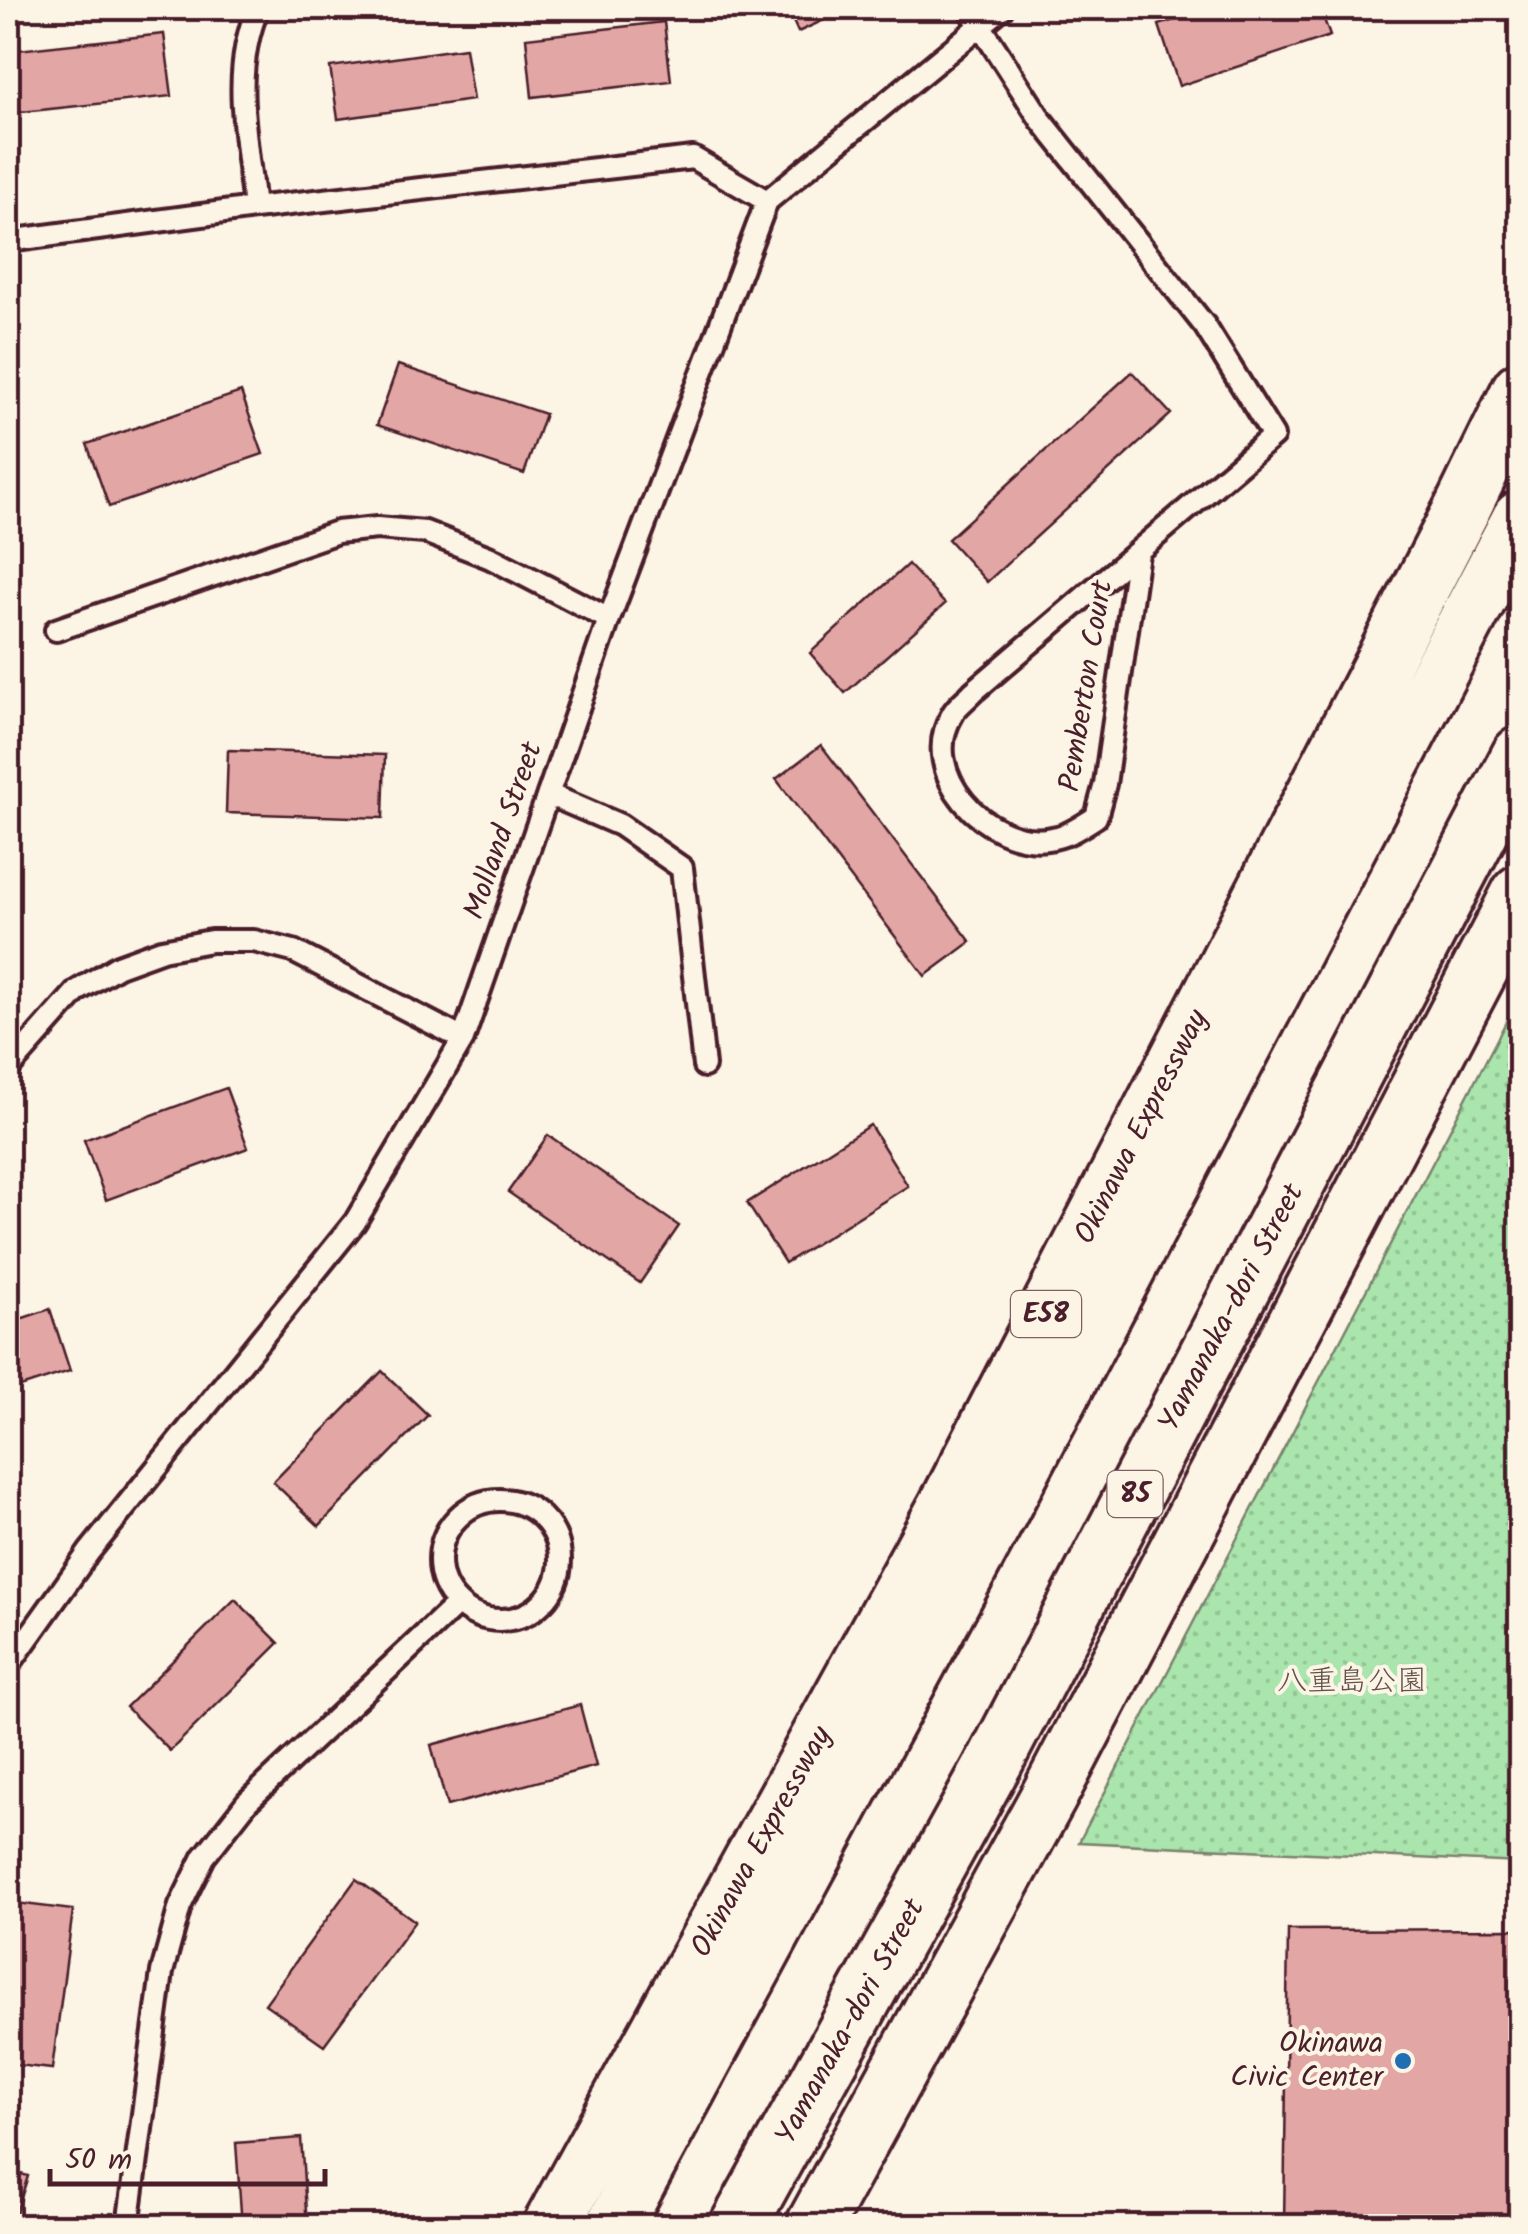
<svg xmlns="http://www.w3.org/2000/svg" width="1528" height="2234" font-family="Kalam,'Klee One',sans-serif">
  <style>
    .green { fill: url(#green-dots); stroke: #7a826c; stroke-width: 2.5 }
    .building { fill: #e2a7a5; stroke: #4a1f2b; stroke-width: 2.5 }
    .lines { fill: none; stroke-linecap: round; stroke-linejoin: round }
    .service-casing { stroke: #4a1f2b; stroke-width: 28 }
    .primary-casing { stroke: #4a1f2b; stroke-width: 62 }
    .motorway-casing { stroke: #4a1f2b; stroke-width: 62 }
    .service { stroke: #fcf5e5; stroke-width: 20 }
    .primary { stroke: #fcf5e5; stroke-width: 55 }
    .motorway { stroke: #fcf5e5; stroke-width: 55 }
    .poi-dot { fill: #1f6fb2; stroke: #fcf5e5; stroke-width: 4 }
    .labels { text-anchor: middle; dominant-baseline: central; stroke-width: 8; stroke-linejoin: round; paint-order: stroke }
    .shield { fill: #fcf5e5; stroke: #7f5f63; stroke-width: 2.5 }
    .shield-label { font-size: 28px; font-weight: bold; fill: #4a1f2b }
    .street-label { font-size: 30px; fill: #4a1f2b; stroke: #fcf5e5 }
    .park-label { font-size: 30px; fill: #62504b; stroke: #fcf5e5 }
    .poi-label { font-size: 30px; fill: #4a1f2b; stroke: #fcf5e5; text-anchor: end }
  </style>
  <defs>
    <pattern id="green-dots" width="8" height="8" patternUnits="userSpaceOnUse" patternTransform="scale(2.5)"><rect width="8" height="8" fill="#a9e5ac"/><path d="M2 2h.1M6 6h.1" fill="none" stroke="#93c494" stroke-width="1.8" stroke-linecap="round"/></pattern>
  </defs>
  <rect width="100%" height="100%" fill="#fcf5e5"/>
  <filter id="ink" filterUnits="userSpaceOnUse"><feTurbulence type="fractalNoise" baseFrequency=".01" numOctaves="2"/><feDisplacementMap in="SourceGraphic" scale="20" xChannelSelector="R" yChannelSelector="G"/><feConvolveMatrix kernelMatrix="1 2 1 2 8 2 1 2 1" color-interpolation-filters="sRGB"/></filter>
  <g filter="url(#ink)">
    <path class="green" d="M 1520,995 L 1520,1863 L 1079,1842 Z"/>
    <path class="building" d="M 787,8 L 850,8 L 798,32 Z
      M 1211,8 L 1320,8 L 1330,36 L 1179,86 L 1159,25 Z
      M 664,22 L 671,81 L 532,97 L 526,38 Z
      M 164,34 L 172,96 L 12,113 L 8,51 Z
      M 465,48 L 473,100 L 338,119 L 330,67 Z
      M 398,365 L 545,414 L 524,474 L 377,425 Z
      M 1132,372 L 1171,414 L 987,582 L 948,539 Z
      M 241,392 L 263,454 L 109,507 L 87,444 Z
      M 908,564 L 945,604 L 845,693 L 810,653 Z
      M 821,745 L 971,942 L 925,976 L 776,779 Z
      M 228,750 L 385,755 L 383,818 L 226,813 Z
      M 226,1088 L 248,1148 L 106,1200 L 84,1140 Z
      M 870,1125 L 908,1186 L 785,1263 L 747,1203 Z
      M 548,1135 L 679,1226 L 640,1283 L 508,1192 Z
      M 50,1309 L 70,1371 L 8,1391 L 8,1323 Z
      M 382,1371 L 428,1415 L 319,1526 L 273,1482 Z
      M 235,1599 L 279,1643 L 170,1751 L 126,1707 Z
      M 580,1705 L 596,1766 L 447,1806 L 431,1745 Z
      M 356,1879 L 415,1921 L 324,2045 L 265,2004 Z
      M 8,1902 L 73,1910 L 52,2069 L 8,2064 Z
      M 1520,1929 L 1520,2192 L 1517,2192 L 1516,2226 L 1284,2226 L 1288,1930 Z
      M 301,2138 L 307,2226 L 242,2226 L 236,2143 Z
      M 8,2170 L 28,2176 L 12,2226 L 8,2226 Z"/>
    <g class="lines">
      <g class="service-casing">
        <path id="service" d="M 969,8 L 1041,120 L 1205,326 L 1273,436 L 973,692 C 967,699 956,706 952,715 C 917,773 987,847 1047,839 C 1067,837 1080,827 1096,817 L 1105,784 L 1138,553
          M 254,208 C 247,140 230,73 258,8
          M 8,241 L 254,208 L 693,158 L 767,201
          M 56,630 L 337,532 L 377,528 L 425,532 L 491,558 L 609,619
          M 548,794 L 620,825 L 682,868 L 704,1066
          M 8,1069 L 77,991 L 118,966 L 162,950 L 211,941 L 254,941 L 293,951 L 463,1039
          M440 1560a60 60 0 1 1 120 0a60 60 0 1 1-120 0Z
          M 8,1666 L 89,1552 L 355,1222 L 463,1039 L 609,619 L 767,201 L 1002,8
          M 128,2226 L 162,1972 L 180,1906 L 204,1857 L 247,1802 L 457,1604"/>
      </g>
      <g class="primary-casing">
        <path id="primary" d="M 738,2226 L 995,1761 L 1520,755
          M 814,2226 L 1049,1796 L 1520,893"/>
      </g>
      <g class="motorway-casing">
        <path id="motorway" d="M 551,2226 L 951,1498 L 1462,509 L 1520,390
          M 614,2226 L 998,1515 L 1520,519"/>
      </g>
      <use href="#service" class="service"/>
      <use href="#primary" class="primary"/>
      <use href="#motorway" class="motorway"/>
    </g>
  </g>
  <circle class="poi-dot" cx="1403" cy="2061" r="10"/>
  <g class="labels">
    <g class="shield">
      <rect x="1011" y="1291" width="70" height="46" rx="8"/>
      <rect x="1107.5" y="1471" width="55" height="46" rx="8"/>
    </g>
    <g class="shield-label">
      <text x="1046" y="1314">E58</text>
      <text x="1135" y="1494">85</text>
    </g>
    <g class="street-label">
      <text transform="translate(1087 686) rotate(-81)">Pemberton Court</text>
      <text transform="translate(504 831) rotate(-71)">Molland Street</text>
      <text transform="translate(1142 1127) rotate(-63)">Okinawa Expressway</text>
      <text transform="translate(1232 1308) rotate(-62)">Yamanaka-dori Street</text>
      <text transform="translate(762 1842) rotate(-61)">Okinawa Expressway</text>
      <text transform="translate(851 2022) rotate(-61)">Yamanaka-dori Street</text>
    </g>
    <g class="park-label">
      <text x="1352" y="1682">八重島公園</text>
    </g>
    <g class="poi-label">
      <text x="1383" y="2044">Okinawa<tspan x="1383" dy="34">Civic Center</tspan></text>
    </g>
  </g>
  <rect width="1528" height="2234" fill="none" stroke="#fcf5e5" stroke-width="40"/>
  <rect x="20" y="20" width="1488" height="2194" fill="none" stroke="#4a1f2b" stroke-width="4" filter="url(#ink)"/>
  <path d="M50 2169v15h275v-15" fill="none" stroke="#4a1f2b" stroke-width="5"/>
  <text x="65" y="2169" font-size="30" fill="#4a1f2b" stroke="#fcf5e5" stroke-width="8" paint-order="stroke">50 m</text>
</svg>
